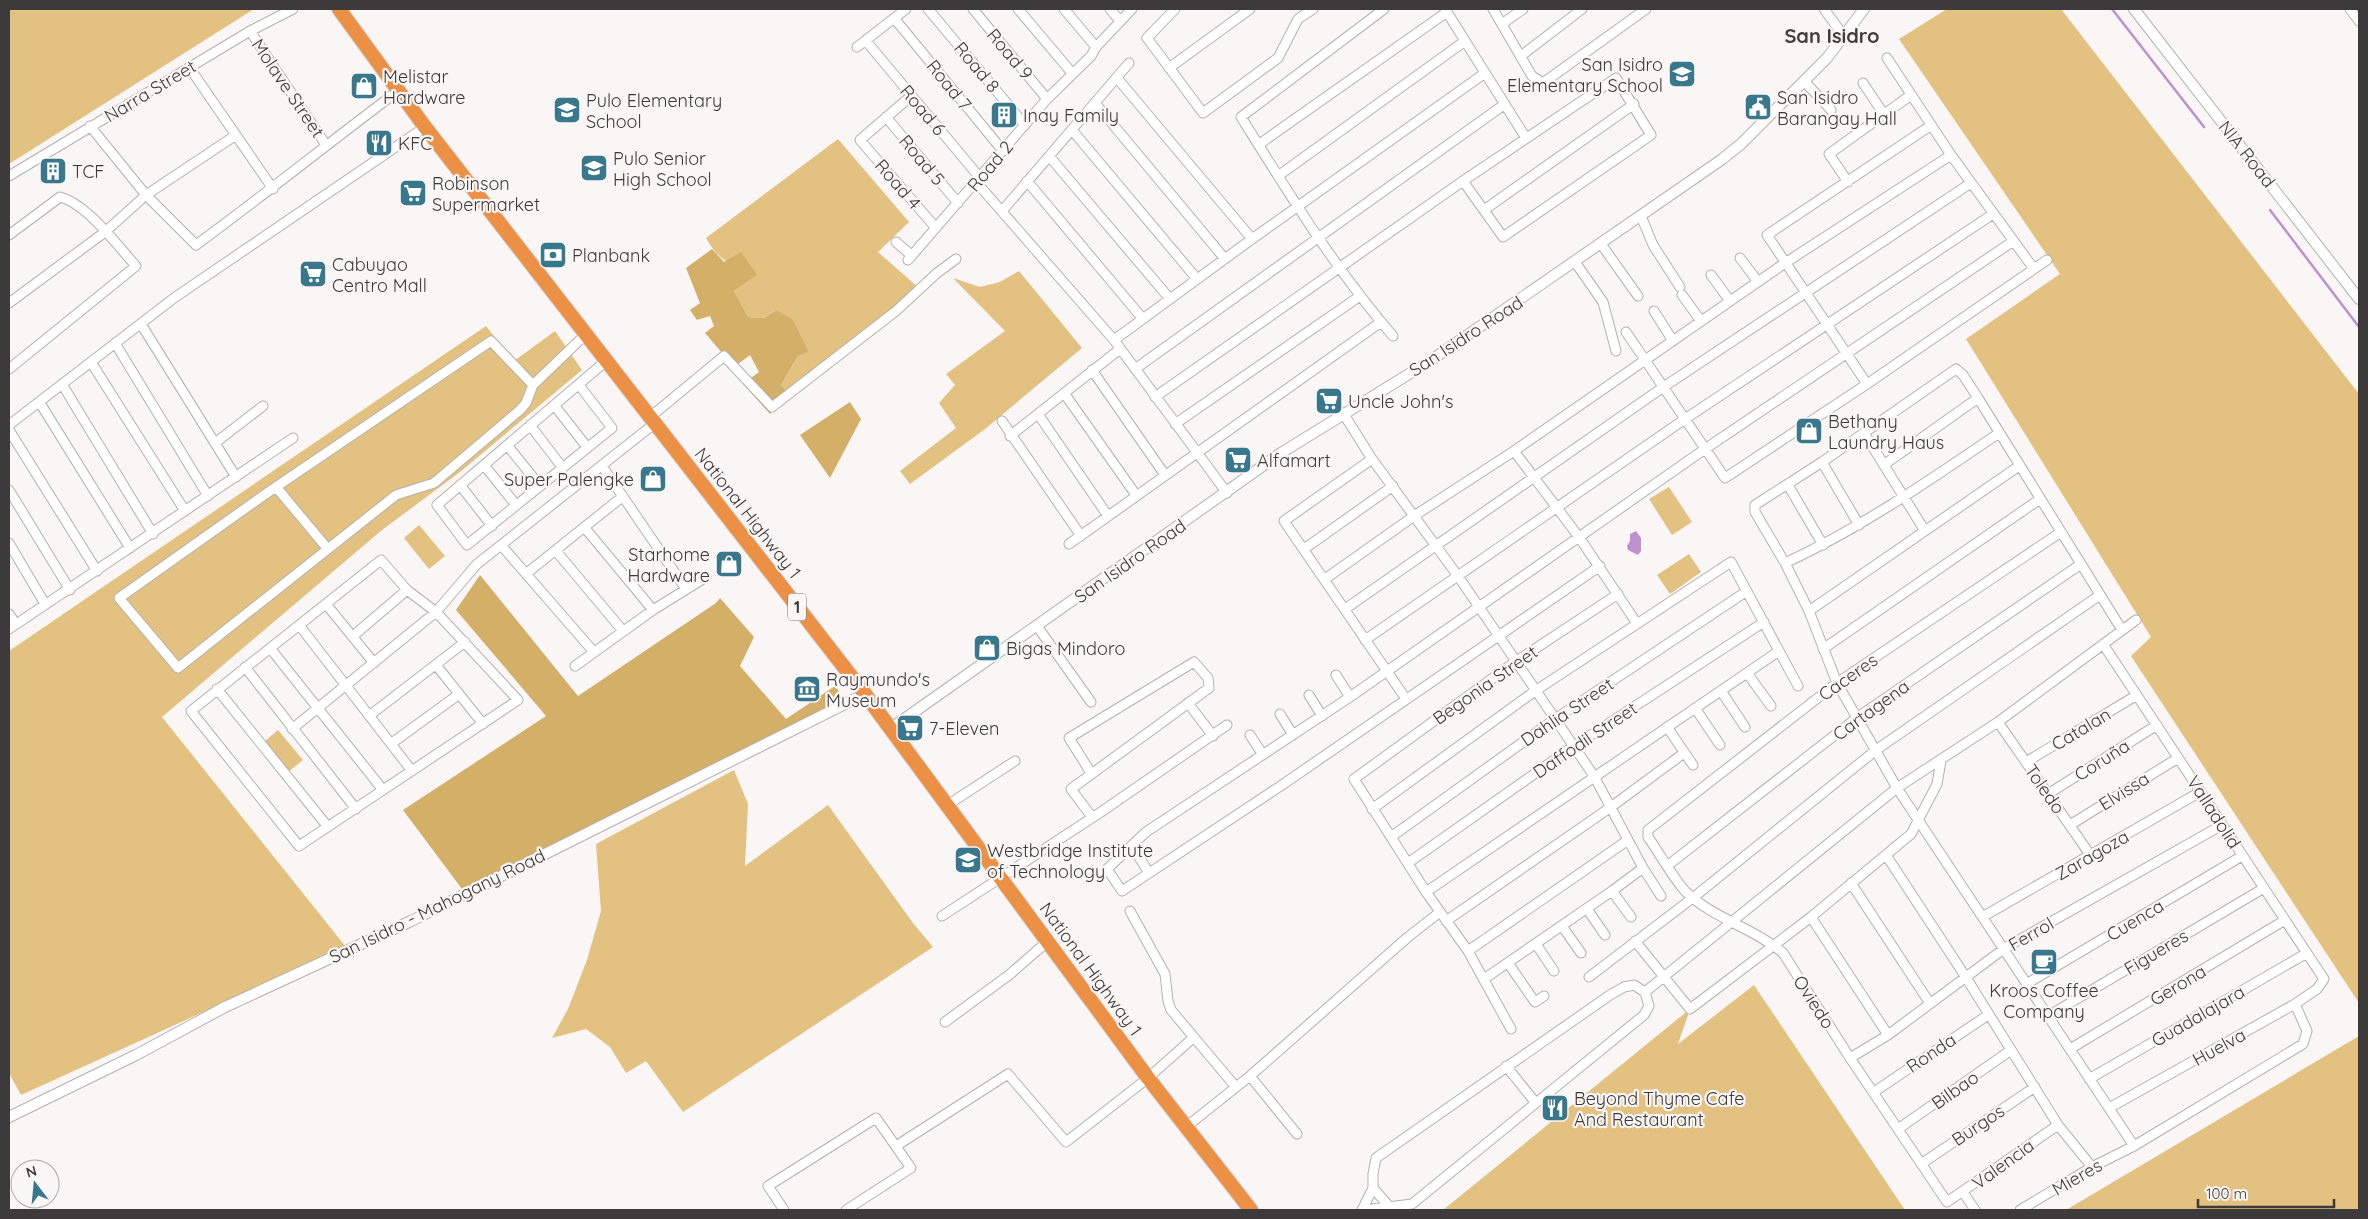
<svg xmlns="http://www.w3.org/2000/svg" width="2368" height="1219" font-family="Quicksand,sans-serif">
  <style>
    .green { fill: #e2c181 }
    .forest { fill: #d3af67 }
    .water { fill: #be90cd }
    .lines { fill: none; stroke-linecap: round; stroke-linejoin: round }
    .stream { stroke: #be90cd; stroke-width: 2.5 }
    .minor-casing { stroke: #b5b0b0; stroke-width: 11 }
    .tertiary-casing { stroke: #b5b0b0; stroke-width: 12 }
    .trunk-casing { stroke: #d4d4d4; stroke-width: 16 }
    .minor { stroke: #fff; stroke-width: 9 }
    .tertiary { stroke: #fff; stroke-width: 10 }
    .trunk { stroke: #eb9044; stroke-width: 14 }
    .labels { text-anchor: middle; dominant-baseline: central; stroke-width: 4.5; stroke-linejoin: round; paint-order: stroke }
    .shield { fill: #faf6f5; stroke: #757272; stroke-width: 1 }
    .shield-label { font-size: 16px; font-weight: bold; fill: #3c3a3a }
    .street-label { font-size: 18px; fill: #3c3a3a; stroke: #faf6f5 }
    .poi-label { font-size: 18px; fill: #3c3a3a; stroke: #faf6f5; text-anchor: start }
    .quarter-label { font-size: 20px; font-weight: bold; fill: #423e3e; stroke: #faf6f5 }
  </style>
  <rect width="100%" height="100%" fill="#faf6f5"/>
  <path class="green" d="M 9,9 L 254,9 L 9,164 Z
    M 1947,9 L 2061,9 L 2359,394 L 2359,1003 L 2131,656 L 2151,637 L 1966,339 L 2060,274 L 1899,39 Z
    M 838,139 L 909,222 L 878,252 L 920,289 L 791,396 L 781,385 L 798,356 L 809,352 L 793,321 L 777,310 L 762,318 L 748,317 L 734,291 L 757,275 C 732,265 719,262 706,238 Z
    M 1019,271 L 1082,348 L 985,429 L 910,484 L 900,471 L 956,428 L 939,403 L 955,385 L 946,374 L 1005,331 L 953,278 L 980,287 L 1000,282 Z
    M 486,326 L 514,361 L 555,331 L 582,370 L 460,472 L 382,530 L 162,717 L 346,947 L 21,1095 L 9,1073 L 9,651 Z
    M 1669,487 L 1692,522 L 1672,535 L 1649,499 Z
    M 419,525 L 445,556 L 429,569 L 404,538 Z
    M 1689,554 L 1701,572 L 1670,594 L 1657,575 Z
    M 278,730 L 303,760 L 282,777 L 258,747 Z
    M 734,770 L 748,804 L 745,866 L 828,805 L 913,923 L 933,947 L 683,1112 L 646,1061 L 626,1073 L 610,1047 L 586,1029 L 552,1038 L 568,1009 L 587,960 L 601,911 L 596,844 Z
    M 1754,985 L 1905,1210 L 1443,1210 L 1690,1009 L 1678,1044 Z
    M 2359,1036 L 2359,1210 L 2065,1210 L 2066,1210 Z"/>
  <path class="forest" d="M 712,249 L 724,262 L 741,252 L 757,275 L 734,291 L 748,317 L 763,318 L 777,310 L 793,320 L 809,352 L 798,356 L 781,385 L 791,396 L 770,414 L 743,384 L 759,372 L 750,355 L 734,367 L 705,333 L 714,326 L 710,316 L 697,320 L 690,310 L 700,303 L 686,268 Z
    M 850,402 L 861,419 L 830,478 L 800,435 Z
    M 480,575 L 578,696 L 716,603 L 720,598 L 754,637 L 740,666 L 786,719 L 835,686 L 845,700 L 462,889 L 403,810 L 546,716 L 456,610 Z"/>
  <path class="water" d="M 1636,531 L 1641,538 L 1641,551 L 1638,555 L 1628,550 L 1627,546 L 1630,541 L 1630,534 Z"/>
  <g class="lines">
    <path class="stream" d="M 2112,9 L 2204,127
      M 2270,210 L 2359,327"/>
    <g class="minor-casing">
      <path id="minor" d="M 928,9 L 1025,125
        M 973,9 L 1047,99
        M 1018,9 L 1072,73
        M 1064,9 L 1096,47
        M 1110,9 L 1120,21
        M 1175,9 L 1147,38 L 1203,113 L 1278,58 L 1298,19 L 1313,9
        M 1384,9 L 1241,117 C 1288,192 1335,269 1393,336
        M 1445,9 L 1526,138
        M 1493,9 L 1532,76 L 1543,83 L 1646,9
        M 1824,9 L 1843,35
        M 2350,9 L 2359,21
        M 894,18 L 1003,151
        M 1502,24 L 1523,9
        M 250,31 L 326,145
        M 866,41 L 981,179
        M 857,47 L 906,9
        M 1521,56 L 1582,9
        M 1887,58 L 1951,155 L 2034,269
        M 189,67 L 273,189
        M 1169,68 L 1250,9
        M 1117,78 L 1252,239
        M 1804,81 L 1831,110
        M 1863,83 L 1885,116
        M 911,96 L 860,140 L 936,228
        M 1095,103 L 1225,259
        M 886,117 L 958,203
        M 90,126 L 146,195 L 196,245 C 264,195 330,142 398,91
        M 1072,130 L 1197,279
        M 1258,145 L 1447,12
        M 1049,156 L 1170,299
        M 9,176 L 250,31 L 293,9
        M 1278,176 L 1465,41
        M 1027,181 L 1143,319
        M 1848,182 L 1829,154 L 1911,95
        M 977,183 L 1114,340 L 1227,493
        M 1484,210 L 1634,104
        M 1002,211 L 1129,63
        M 1641,216 L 1653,245 L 1680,287
        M 9,235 L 60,197 C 87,204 117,245 136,266 L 9,369
        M 896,242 L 912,256
        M 1601,244 L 1638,296
        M 1740,258 L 1758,282
        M 908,260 L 1047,99 L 1091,56 L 1096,47 L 1132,9
        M 1575,262 L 1603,302 L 1616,351
        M 1711,275 L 1730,301
        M 1682,295 L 1701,321
        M 9,303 L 105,232 L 146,195 L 236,135
        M 1654,311 L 1673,341
        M 141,324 L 236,477
        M 1626,332 L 1725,478 L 1867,384 L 2047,260
        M 1114,340 L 1252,239 L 1485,73
        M 491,341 L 533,385 L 526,403 L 520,410 L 434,483 L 396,495 L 178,668 L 119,598 L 267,493 Z
        M 115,343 L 208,496
        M 91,362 L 185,511
        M 1135,369 L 1505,104
        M 1092,370 L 1165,475
        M 62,384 L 153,534
        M 1867,384 L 1767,235 L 1930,126
        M 533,385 L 585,335
        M 579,385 L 612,428 L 467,545 L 437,505 L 606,361
        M 1064,393 L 1136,495
        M 1155,397 L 1463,181 L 1616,78 L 1651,135 L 1503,237 L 1463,181
        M 40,403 L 130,548
        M 554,405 L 587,447
        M 1343,413 L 1372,459 L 1458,576 L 1594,776 L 1643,868 L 1661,896
        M 1038,414 L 1108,516
        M 649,418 L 724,356 L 772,407 L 896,311 L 937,273 L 956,259
        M 1002,421 L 1081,536
        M 1175,424 L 1360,296
        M 9,425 L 174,298 L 425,127
        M 530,425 L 562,467
        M 9,430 L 97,571
        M 1864,433 L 1925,531
        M 1010,436 L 1120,349
        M 215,443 L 263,406
        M 507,445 L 540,486
        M 1514,451 L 1579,537 L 1636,622
        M 1372,459 L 1284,521 L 1406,699
        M 1822,462 L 1859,525
        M 1885,464 L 1978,398
        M 484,465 L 516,505
        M 602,466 L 686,589
        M 460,485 L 492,526
        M 1788,485 L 1823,545
        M 276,487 L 327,548
        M 9,490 L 70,590
        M 585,528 L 653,610
        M 9,543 L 45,604
        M 1069,544 L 1381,322
        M 501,545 L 593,651
        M 1304,549 L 1393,486
        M 556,551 L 623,631
        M 381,560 L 407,590 L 436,612 L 518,700 L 299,846 L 191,711 Z
        M 1785,563 C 1861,528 1930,480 1999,433
        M 1600,566 L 1282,785 L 1122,891 L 1107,869 L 1146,832 L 1350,697 L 1705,449 L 2012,242
        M 527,573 L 622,497
        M 1325,579 L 1414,516 L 1514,451 L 1785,263 L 1951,155
        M 326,604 L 374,663
        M 1345,609 L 1662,388 L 1971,183
        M 1809,611 L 2019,466
        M 9,614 L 16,624
        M 299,625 L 412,771
        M 1037,626 L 1091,702
        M 9,629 L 293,438
        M 2122,630 L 1978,398 L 1963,375 L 1956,369 L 1822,462 L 1755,505 L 1755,512 L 1785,563 L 1809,611 L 1837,683 L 1897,788 L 2134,1146
        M 353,636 L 407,590
        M 1365,640 L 1685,419 L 1993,214
        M 2103,644 L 2324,979 L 2317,989 L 2295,1004 L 2109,1108
        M 270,648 L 383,790
        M 1823,649 L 2040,499
        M 436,665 L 483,724
        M 575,666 L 653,610 L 706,577
        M 245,667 L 356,809
        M 1747,673 L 1771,706
        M 1336,675 L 1350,697
        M 217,689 L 328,827
        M 1721,691 L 1745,727
        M 1309,695 L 1322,716
        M 1188,703 L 1213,736
        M 1695,708 L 1720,745
        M 1280,714 L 1293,735
        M 369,716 L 465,642
        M 1998,722 L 2091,856
        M 1667,727 L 1693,765
        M 292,729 L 436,612 L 477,564 L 654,424
        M 1250,735 L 1263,755
        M 392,743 L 458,695
        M 2026,762 L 2137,695
        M 1091,773 L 1069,738 L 1194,662 L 1208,678 L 1209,688 L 1071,789 L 1092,817
        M 2048,794 L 2157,725
        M 946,806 L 1015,761
        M 1372,809 L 1535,691 L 1731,562 L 1798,686
        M 2070,825 L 2178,758
        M 1391,837 L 1555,719 L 1747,591
        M 1132,846 L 1149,873
        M 1886,855 L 1965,976 L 2058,1125 L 2092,1167
        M 1408,863 L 1574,746 L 1764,622
        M 1667,866 L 1858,717 L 2081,564
        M 1851,883 L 1929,1002
        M 1612,891 L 1631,917
        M 1426,892 L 1779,651
        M 1587,909 L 1605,935
        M 1130,911 L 1165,974 L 1168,1001 L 1171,1010 L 1235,1086
        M 942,916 L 1101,812 L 1227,725
        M 1984,916 L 2200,792
        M 1811,917 L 1888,1035
        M 1446,921 L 1611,807 L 1684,753
        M 1562,926 L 1581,953
        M 1635,941 L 1690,1009 L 1811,917 L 1911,834 L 1937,784 L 1941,761
        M 1536,944 L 1554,971
        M 1468,951 L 1628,840
        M 1508,963 L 1535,1002 L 1544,996
        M 1589,977 L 1694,897 L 1876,750 L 2100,595
        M 1484,979 L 1612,891 L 1643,868
        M 2028,983 L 2242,856
        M 1645,992 L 1897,788 L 1998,722 L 2136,620
        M 2048,1016 L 2264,888
        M 945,1022 L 1009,975 L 1048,941
        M 1511,1029 L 1468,951 L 1426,892 L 1354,779 L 1515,662 L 1618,594
        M 2070,1049 L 2285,920
        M 1850,1058 L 1888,1035 L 2005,948 L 2222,825
        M 1506,1066 L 1535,1102
        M 1250,1076 L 1297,1134
        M 2089,1079 L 2307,953
        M 1874,1092 L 1988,1015
        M 2058,1125 L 1947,1202 L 1850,1058 L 1783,953 C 1754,928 1712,918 1685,891 C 1671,875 1660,854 1648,837 L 1648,830 L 1837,683 L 2061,532
        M 1186,1127 L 1250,1076 L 1408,937 L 1440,912
        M 1898,1129 L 2011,1050
        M 896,1146 L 1008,1074 L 1066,1142 L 1148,1078 L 1193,1038
        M 1921,1164 L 2035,1087
        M 1373,1188 L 1388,1205
        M 1963,1192 L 1975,1210
        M 784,1210 L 768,1186 L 876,1118 L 911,1168 L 846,1210
        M 1362,1210 L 1373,1188 L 1373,1174 L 1376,1158 L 1610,995 L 1624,987 L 1634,985 L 1645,992 L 1649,1006 L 1644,1015 L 1412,1204 L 1364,1210
        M 2020,1210 L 2092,1167 L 2134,1146 L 2303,1044 L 2307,1031 L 2295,1004"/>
    </g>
    <g class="tertiary-casing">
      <path id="tertiary" d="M 2134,9 L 2359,299
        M 890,729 L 1281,453 L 1430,361 L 1721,160 L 1741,144 L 1827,58 L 1864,9
        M 9,1117 L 136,1055 L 225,1007 L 411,921 L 865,694"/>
    </g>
    <g class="trunk-casing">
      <path id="trunk" d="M 339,9 L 425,127 L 865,694 L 1148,1078 L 1251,1210"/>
    </g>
    <use href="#minor" class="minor"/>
    <use href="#tertiary" class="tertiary"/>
    <use href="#trunk" class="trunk"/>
  </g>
  <defs>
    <g id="school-square" transform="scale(1.4375)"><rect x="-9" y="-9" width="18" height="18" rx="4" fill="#39778d" stroke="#faf6f5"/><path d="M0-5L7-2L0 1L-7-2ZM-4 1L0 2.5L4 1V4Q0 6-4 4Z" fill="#fff"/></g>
    <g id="shop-square" transform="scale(1.4375)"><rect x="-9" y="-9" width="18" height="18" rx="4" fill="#39778d" stroke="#faf6f5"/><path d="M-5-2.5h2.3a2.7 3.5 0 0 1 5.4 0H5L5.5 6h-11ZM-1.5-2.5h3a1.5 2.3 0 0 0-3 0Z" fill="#fff"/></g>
    <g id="civic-square" transform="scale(1.4375)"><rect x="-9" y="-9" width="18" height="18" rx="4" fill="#39778d" stroke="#faf6f5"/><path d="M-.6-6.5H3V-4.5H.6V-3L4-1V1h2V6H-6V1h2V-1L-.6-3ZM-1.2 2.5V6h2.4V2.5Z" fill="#fff"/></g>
    <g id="building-square" transform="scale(1.4375)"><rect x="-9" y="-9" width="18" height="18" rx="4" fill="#39778d" stroke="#faf6f5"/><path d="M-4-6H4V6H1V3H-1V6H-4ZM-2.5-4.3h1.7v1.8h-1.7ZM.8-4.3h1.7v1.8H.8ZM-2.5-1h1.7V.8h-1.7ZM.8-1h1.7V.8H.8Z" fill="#fff"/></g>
    <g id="restaurant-square" transform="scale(1.4375)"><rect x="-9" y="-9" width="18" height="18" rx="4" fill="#39778d" stroke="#faf6f5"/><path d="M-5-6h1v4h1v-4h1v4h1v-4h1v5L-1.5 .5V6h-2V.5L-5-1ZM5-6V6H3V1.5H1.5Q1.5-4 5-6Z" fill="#fff"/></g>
    <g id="supermarket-square" transform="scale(1.4375)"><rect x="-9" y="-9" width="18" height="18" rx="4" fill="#39778d" stroke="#faf6f5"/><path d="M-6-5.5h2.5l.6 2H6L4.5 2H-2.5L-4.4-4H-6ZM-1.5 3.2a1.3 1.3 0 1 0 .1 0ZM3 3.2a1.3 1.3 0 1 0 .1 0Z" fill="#fff"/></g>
    <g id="bank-square" transform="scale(1.4375)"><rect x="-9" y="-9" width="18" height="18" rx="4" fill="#39778d" stroke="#faf6f5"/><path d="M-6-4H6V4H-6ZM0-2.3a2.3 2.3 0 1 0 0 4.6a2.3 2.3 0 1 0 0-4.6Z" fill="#fff"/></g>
    <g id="museum-square" transform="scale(1.4375)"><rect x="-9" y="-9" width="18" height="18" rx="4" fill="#39778d" stroke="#faf6f5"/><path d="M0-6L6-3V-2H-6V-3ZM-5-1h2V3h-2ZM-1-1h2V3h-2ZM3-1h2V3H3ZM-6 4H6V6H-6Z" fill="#fff"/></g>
    <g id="cafe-square" transform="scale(1.4375)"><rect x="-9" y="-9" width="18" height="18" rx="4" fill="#39778d" stroke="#faf6f5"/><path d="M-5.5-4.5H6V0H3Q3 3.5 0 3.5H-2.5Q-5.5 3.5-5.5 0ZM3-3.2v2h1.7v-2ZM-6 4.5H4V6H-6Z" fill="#fff"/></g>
  </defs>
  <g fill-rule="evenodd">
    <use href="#school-square" x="1682" y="74"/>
    <use href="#shop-square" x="364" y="86"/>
    <use href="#civic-square" x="1758" y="107"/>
    <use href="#school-square" x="567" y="110"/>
    <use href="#building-square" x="1004" y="115"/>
    <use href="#restaurant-square" x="379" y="143"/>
    <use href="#school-square" x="594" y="168"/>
    <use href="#building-square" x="53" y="171"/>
    <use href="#supermarket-square" x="413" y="193"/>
    <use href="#bank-square" x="553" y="255"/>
    <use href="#supermarket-square" x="313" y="274"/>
    <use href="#supermarket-square" x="1329" y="401"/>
    <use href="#shop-square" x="1809" y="431"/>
    <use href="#supermarket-square" x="1238" y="460"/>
    <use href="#shop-square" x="653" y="479"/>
    <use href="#shop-square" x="729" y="564"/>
    <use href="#shop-square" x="987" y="648"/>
    <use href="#museum-square" x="807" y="689"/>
    <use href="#supermarket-square" x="910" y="728"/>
    <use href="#school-square" x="968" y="860"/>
    <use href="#cafe-square" x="2044" y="962"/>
    <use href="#restaurant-square" x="1555" y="1108"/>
  </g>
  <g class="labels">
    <rect class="shield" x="788" y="593.5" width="18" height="27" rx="4"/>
    <g class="shield-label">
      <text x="797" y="607">1</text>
    </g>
    <g class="street-label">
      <text transform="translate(1010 54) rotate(50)">Road 9</text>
      <text transform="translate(977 67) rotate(50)">Road 8</text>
      <text transform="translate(949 85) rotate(51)">Road 7</text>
      <text transform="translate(288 88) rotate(56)">Molave Street</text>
      <text transform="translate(150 91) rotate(-31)">Narra Street</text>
      <text transform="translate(923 110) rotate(50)">Road 6</text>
      <text transform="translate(2247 154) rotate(52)">NIA Road</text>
      <text transform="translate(922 160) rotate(50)">Road 5</text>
      <text transform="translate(990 166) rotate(-50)">Road 2</text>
      <text transform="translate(898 184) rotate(49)">Road 4</text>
      <text transform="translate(1466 336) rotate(-33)">San Isidro Road</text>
      <text transform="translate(748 513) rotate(52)">National Highway 1</text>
      <text transform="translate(1130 561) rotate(-35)">San Isidro Road</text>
      <text transform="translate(1848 677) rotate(-35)">Caceres</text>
      <text transform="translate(1485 685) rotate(-35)">Begonia Street</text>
      <text transform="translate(1871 710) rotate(-36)">Cartagena</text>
      <text transform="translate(1567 712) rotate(-34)">Dahlia Street</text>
      <text transform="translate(2081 729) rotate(-31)">Catalan</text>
      <text transform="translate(1585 740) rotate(-34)">Daffodil Street</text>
      <text transform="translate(2102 760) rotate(-32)">Coruña</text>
      <text transform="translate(2045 789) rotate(55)">Toledo</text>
      <text transform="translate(2124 791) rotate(-32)">Elvissa</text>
      <text transform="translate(2214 812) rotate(57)">Valladolid</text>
      <text transform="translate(2092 855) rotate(-30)">Zaragoza</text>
      <text transform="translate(437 906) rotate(-26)">San Isidro - Mahogany Road</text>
      <text transform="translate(2135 920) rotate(-31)">Cuenca</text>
      <text transform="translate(2031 934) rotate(-30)">Ferrol</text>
      <text transform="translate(2156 952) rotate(-31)">Figueres</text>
      <text transform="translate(1091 969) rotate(54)">National Highway 1</text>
      <text transform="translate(2178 985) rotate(-31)">Gerona</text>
      <text transform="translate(1814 1002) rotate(57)">Oviedo</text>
      <text transform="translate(2198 1016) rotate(-30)">Guadalajara</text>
      <text transform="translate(2219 1047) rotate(-29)">Huelva</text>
      <text transform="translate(1931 1053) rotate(-34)">Ronda</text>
      <text transform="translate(1955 1090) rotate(-35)">Bilbao</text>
      <text transform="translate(1978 1125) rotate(-34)">Burgos</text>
      <text transform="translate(2003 1164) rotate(-36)">Valencia</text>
      <text transform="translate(2077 1177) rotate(-30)">Mieres</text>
    </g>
    <g class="poi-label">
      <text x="1663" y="64" text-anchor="end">San Isidro<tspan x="1663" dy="21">Elementary School</tspan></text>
      <text x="383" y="76">Melistar<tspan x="383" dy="21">Hardware</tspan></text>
      <text x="1777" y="97">San Isidro<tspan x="1777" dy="21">Barangay Hall</tspan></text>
      <text x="586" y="100">Pulo Elementary<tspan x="586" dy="21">School</tspan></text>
      <text x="1023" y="115">Inay Family</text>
      <text x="398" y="143">KFC</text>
      <text x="613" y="158">Pulo Senior<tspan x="613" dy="21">High School</tspan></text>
      <text x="72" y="171">TCF</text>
      <text x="432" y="183">Robinson<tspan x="432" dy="21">Supermarket</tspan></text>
      <text x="572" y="255">Planbank</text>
      <text x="332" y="264">Cabuyao<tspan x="332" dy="21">Centro Mall</tspan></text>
      <text x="1348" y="401">Uncle John's</text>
      <text x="1828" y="421">Bethany<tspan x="1828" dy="21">Laundry Haus</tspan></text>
      <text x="1257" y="460">Alfamart</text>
      <text x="634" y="479" text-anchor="end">Super Palengke</text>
      <text x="710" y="554" text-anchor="end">Starhome<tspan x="710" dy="21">Hardware</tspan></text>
      <text x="1006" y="648">Bigas Mindoro</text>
      <text x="826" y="679">Raymundo's<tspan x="826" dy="21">Museum</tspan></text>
      <text x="929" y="728">7-Eleven</text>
      <text x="987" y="850">Westbridge Institute<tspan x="987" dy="21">of Technology</tspan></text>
      <text x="2044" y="990" text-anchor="middle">Kroos Coffee<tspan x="2044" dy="21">Company</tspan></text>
      <text x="1574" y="1098">Beyond Thyme Cafe<tspan x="1574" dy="21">And Restaurant</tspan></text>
    </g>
    <g class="quarter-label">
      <text x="1832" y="35">San Isidro</text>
    </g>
  </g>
  <rect width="2368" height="1219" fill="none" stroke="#3c3a3a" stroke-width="20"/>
  <g transform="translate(35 1184) rotate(344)"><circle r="24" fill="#faf6f5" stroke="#aeabaa"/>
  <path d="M0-4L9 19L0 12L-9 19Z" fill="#39778d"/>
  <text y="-8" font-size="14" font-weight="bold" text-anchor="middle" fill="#3c3a3a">N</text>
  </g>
  <path d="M2198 1199v8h136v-8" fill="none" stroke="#3c3a3a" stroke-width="2.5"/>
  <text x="2206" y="1199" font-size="15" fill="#3c3a3a" stroke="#faf6f5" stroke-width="4" paint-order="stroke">100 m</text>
</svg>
